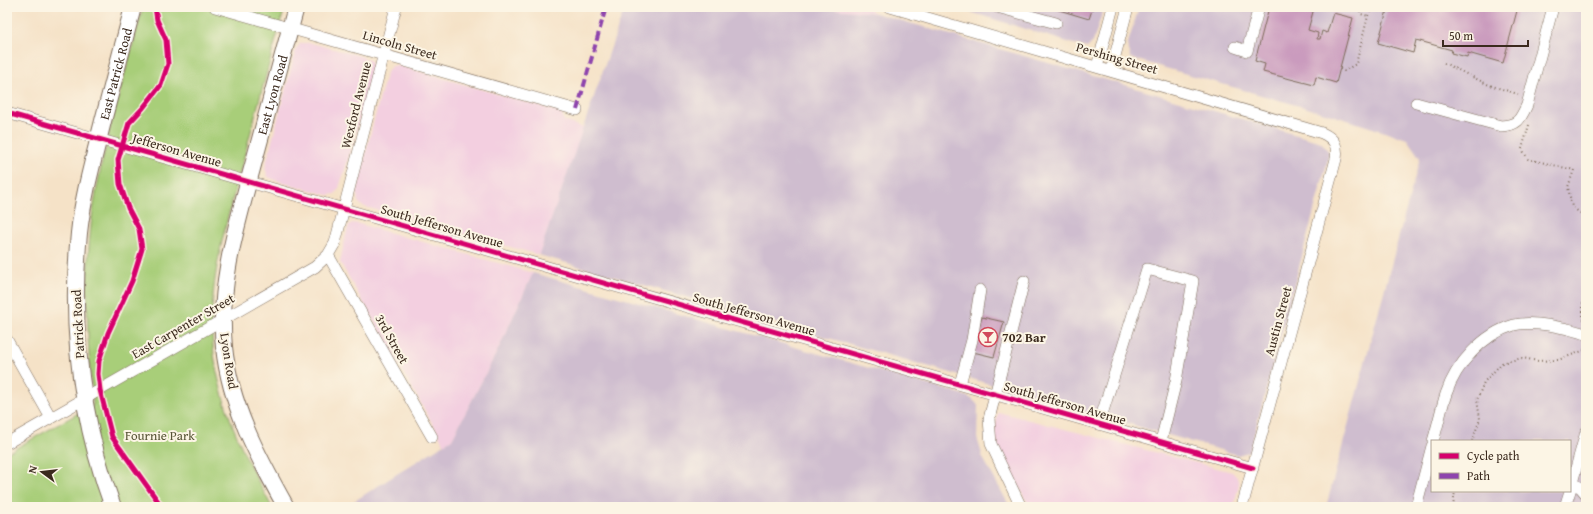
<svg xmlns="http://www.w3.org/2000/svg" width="1593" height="514" font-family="'Gentium Book Plus',serif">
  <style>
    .built { fill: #f3cfe0 }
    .industrial { fill: #cfbdcf; fill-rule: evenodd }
    .green { fill: #a8ce79; stroke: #727c4c }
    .building { fill: #ca9bbe }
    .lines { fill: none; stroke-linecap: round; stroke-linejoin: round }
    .minor-casing { stroke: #7c6a59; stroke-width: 12 }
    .highway-casing { stroke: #7c6a59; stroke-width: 18 }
    .path { stroke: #7c6a59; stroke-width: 2; stroke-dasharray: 1 3; stroke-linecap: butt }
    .minor { stroke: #fff; stroke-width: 11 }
    .highway { stroke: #fff; stroke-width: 16 }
    .quiet { stroke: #8e44ad; stroke-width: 4; stroke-dasharray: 8 4; stroke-linecap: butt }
    .cycleway-casing { stroke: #fcf5e5; stroke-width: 8 }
    .cycleway { stroke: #d6006c; stroke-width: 5 }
    .labels { text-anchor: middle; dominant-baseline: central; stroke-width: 4; stroke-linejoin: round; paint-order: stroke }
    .street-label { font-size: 13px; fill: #3b2a1e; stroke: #fcf5e5 }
    .poi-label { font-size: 13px; font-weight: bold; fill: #3b2a1e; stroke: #fcf5e5; text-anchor: start }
    .park-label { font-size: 13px; fill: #565335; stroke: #fcf5e5 }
  </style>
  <rect width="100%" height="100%" fill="#fcf5e5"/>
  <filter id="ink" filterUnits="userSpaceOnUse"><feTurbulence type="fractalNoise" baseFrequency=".025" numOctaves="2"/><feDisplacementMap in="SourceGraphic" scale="8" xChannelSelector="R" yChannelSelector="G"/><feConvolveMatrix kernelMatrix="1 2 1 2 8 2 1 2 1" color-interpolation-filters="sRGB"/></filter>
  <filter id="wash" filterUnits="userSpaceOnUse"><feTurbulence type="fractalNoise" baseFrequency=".012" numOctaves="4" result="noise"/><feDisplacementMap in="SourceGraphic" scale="16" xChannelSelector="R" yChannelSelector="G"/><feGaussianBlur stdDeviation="0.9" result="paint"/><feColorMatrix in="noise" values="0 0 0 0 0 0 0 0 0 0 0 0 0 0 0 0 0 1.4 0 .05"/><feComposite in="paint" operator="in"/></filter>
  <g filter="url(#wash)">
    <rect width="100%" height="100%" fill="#f5e2c7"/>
    <path class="built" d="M 811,7 L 867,7 L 875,13 Z
      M 301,43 L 311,43 L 360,56 L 371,61 L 372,72 L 350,154 L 339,188 L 335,194 L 328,195 L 275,180 L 268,177 L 265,168 L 296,49 Z
      M 392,66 L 400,66 L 557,111 L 562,114 L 564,121 L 584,128 L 539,255 L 362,206 L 358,202 L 357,194 L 362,167 L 386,74 L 389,69 Z
      M 352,223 L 359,224 L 533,273 L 499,348 L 452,439 L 444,444 L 340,262 L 345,238 L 349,225 Z
      M 998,412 L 1232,472 L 1237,477 L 1239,485 L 1233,507 L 1030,507 L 997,447 L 995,429 Z"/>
    <path class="industrial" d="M 625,7 L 811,7 L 875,13 L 1321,142 L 1329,152 L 1327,163 L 1251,446 L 1248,452 L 1238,455 L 539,255 Z
      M 954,7 L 1104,7 L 1093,42 L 1087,48 Z
      M 1139,7 L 1586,7 L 1586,507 L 1326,507 L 1420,158 L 1407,139 L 1332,115 L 1130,58 L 1128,43 ZM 1432,441 L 1570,441 L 1570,491 L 1432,491 Z
      M 533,273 L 961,394 L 972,399 L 978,405 L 977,438 L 983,458 L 1010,507 L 345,507 L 452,439 L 499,348 Z"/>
    <path class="green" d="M 143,7 L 285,7 C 270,60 256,112 242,165 C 226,224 207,284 213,346 C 219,404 244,457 272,507 L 7,507 L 7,453 L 93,405 C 87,342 84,280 92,217 C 102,146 125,76 143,7 Z"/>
    <g id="blocks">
      <path class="building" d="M 1049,7 L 1093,7 L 1089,19 Z
        M 1269,7 L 1314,8 L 1308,30 L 1318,33 L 1317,39 L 1320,39 L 1322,31 L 1327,33 L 1333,13 L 1353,18 L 1336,83 L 1316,77 L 1314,85 L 1263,72 L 1265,64 L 1255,61 Z
        M 1388,7 L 1518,7 L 1503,63 L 1468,53 L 1467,57 L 1451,53 L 1452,50 L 1416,40 L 1413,53 L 1378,43 Z
        M 982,317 L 1004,322 L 994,357 L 973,352 Z"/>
    </g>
  </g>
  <g filter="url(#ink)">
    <use href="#blocks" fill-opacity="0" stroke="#7c6a59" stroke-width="1"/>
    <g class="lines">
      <g class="minor-casing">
        <path id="minor" d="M 215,7 L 577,110
          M 890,7 L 1322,133 C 1335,139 1338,146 1336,159 L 1242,507
          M 997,7 L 1056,23
          M 1235,47 L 1247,51 L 1259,7
          M 1097,67 L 1113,7
          M 1111,71 L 1128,7
          M 1416,103 L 1501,126 C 1518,125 1520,120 1527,105 L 1553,7
          M 7,113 L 1253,468
          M 328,255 L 432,437
          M 7,340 L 51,418
          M 960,384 L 972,340 L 980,290
          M 1099,424 L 1147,269 L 1193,281 L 1176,381 L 1161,441
          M 1433,441 C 1438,425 1441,409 1446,394 C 1456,364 1483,334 1514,325 C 1533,320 1567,328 1586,334
          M 7,443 L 315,267 L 328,255 L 335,243 L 396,7
          M 1572,484 L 1580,487 L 1586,494
          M 1570,490 L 1586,432
          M 1021,507 L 991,444 L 989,419 L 1024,281
          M 1416,507 L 1432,446
          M 1565,507 L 1570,491"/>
      </g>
      <g class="highway-casing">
        <g id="highway">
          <path id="s1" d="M 113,507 C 81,420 70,326 79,233 C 83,195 94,158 103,121 C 113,83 123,45 133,7"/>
          <path id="s2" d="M 286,507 C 258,457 230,405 224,347 C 218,285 237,224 253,165 C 267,112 282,60 296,7"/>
        </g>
      </g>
      <path class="path" d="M 1359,7 L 1361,14 L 1368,16
        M 1444,63 L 1489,85 L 1518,94
        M 1340,69 L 1344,71 L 1356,64 L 1368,16 L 1370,12 L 1377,7
        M 1529,125 L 1522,149 L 1528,159 L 1574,170 L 1568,187 L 1572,207 L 1586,217
        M 1583,320 L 1583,287 L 1586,277
        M 1472,441 L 1480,419 L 1477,400 L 1484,382 L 1502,363 L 1522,358 L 1538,361 L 1558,360 L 1585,350
        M 7,497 L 12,507
        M 1453,507 L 1455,491"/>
      <use href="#minor" class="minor"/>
      <use href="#highway" class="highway"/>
      <path class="quiet" d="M 577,110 L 606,7"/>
      <g class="cycleway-casing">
        <path id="cycleway" d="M 155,7 L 157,20 L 166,40 L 168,64 L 161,85 L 143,108 L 129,123 L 118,160 L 120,184 L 128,208 L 139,229 L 142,249 L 132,281 L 108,333 L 99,361 L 98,374 L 100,390 L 112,437 L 162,507
          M 7,113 L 1253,468"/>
      </g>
      <use href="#cycleway" class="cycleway"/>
    </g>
  </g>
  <defs>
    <g id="bar-ring" transform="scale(1)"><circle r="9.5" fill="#fcf5e5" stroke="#d1495b" stroke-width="1.5"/><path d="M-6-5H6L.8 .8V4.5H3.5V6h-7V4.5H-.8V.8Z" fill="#d1495b"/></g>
  </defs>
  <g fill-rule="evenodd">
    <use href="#bar-ring" x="988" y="337"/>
  </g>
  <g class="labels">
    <g class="street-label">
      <text transform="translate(400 45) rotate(16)">Lincoln Street</text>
      <text transform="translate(1117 58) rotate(16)">Pershing Street</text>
      <text stroke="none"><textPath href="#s1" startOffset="442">East Patrick Road</textPath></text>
      <text stroke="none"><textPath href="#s2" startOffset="431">East Lyon Road</textPath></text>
      <text transform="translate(356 105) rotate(-76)">Wexford Avenue</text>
      <text transform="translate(177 150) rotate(16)">Jefferson Avenue</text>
      <text transform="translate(442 226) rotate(16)">South Jefferson Avenue</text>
      <text transform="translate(754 314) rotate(16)">South Jefferson Avenue</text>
      <text transform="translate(1278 321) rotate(-75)">Austin Street</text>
      <text transform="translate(78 324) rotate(-93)">Patrick Road</text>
      <text transform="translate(183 326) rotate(-30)">East Carpenter Street</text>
      <text transform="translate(392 339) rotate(61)">3rd Street</text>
      <text transform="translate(229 361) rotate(81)">Lyon Road</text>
      <text transform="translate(1065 403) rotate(16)">South Jefferson Avenue</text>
    </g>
    <g class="poi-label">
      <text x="1002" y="337">702 Bar</text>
    </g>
    <g class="park-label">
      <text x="160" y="435">Fournie Park</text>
    </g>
  </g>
  <rect width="1593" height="514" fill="none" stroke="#fcf5e5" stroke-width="24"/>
  <rect x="1431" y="440" width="140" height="52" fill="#fcf5e5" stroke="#afa495"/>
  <rect x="1439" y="453" width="20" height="6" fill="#d6006c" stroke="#afa495"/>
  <text x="1467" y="460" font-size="12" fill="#3b2a1e">Cycle path</text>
  <rect x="1439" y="473" width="20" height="6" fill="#8e44ad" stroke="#afa495"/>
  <text x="1467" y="480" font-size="12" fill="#3b2a1e">Path</text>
  <g transform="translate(42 472) rotate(285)" stroke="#fcf5e5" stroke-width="3" paint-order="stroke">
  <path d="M0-3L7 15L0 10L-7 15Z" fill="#3b2a1e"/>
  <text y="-6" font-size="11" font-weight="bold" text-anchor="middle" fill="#3b2a1e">N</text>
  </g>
  <path d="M1443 40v6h85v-6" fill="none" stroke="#3b2a1e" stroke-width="2"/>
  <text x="1449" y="40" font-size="12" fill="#3b2a1e" stroke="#fcf5e5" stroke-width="3" paint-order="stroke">50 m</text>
</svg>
